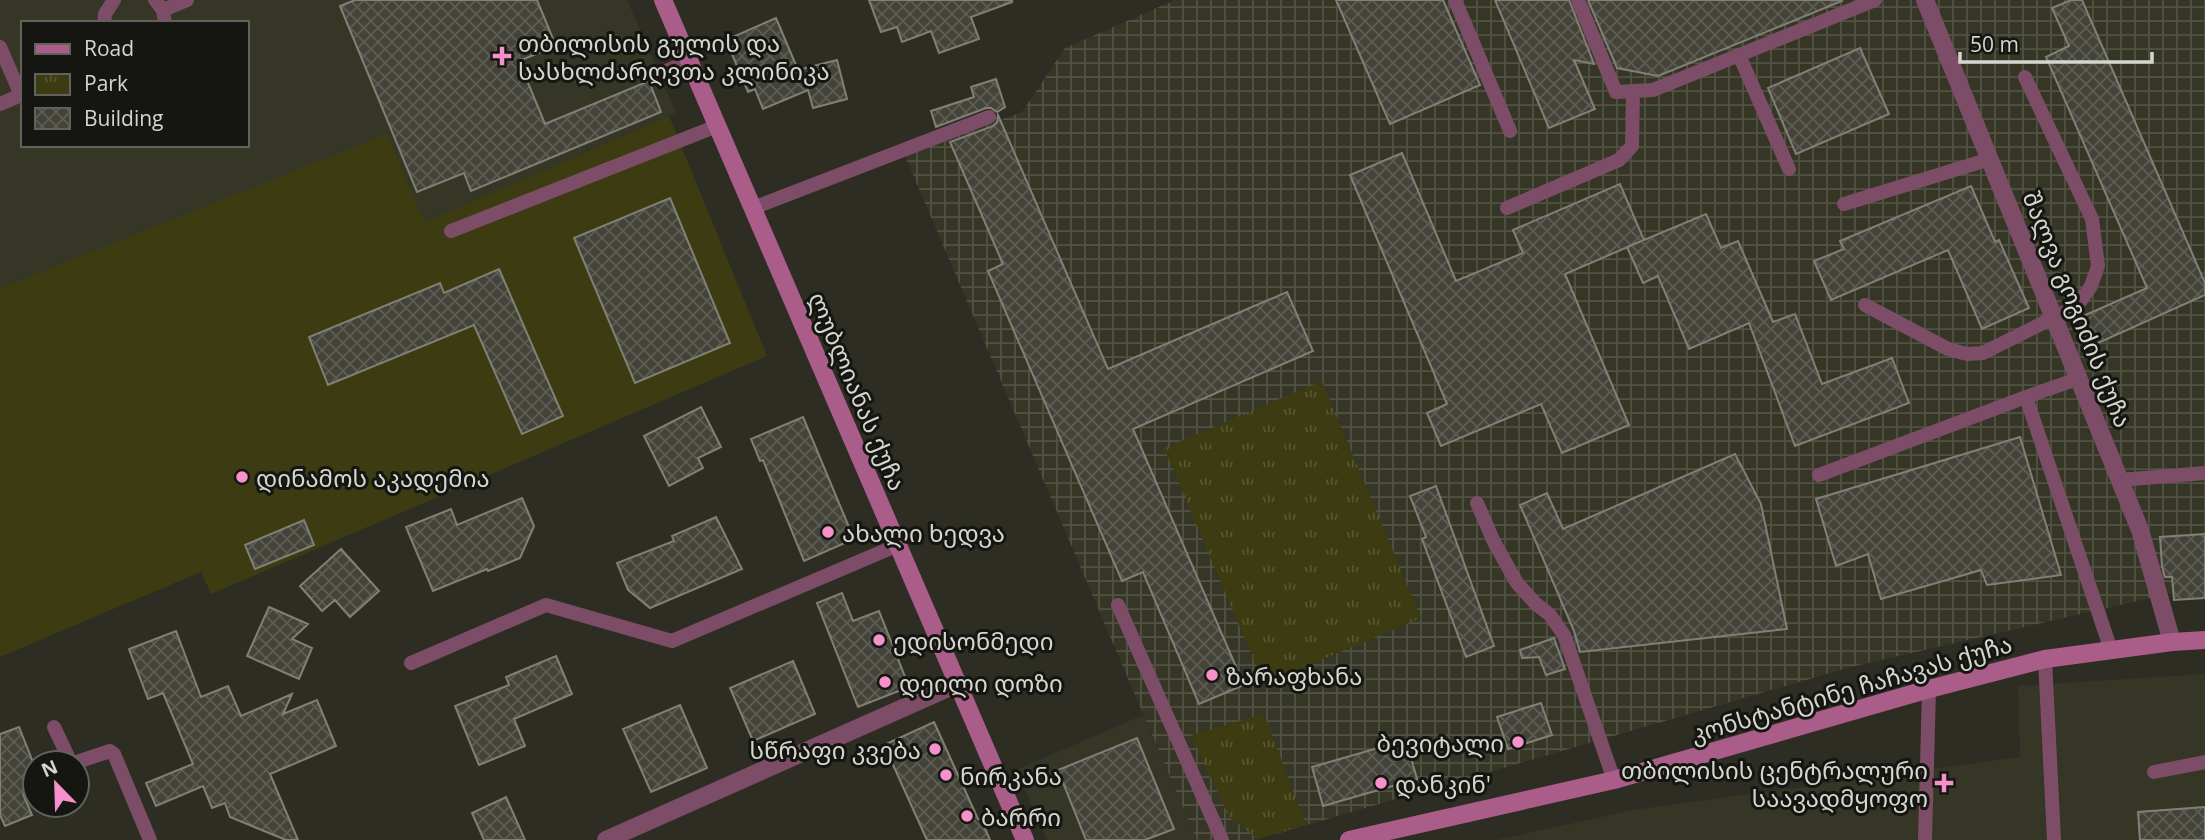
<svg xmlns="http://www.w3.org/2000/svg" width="2205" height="840" font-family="'Open Sans','Noto Sans Georgian',sans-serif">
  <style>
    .built { fill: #353626; fill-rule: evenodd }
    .industrial { fill: url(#industrial-grid) }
    .park { fill: url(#park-tufts) }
    .garden { fill: #3c3b12 }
    .building { fill: url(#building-cross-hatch); stroke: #808075; stroke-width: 2 }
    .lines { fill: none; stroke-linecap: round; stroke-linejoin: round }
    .lane { stroke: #7d4d68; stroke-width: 14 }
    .street { stroke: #7d4d68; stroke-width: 18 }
    .secondary { stroke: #aa5d89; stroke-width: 18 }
    .poi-dot { fill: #f890cc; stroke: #151511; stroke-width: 2.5 }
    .labels { text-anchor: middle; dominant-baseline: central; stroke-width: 6; stroke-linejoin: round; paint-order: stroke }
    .poi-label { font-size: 24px; fill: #d6d6d0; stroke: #151511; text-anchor: start }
    .street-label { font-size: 24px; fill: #d6d6d0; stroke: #151511 }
  </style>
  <defs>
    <pattern id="industrial-grid" width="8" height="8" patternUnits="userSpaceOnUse" patternTransform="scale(1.75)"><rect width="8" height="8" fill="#353626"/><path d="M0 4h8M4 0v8" fill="none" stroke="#525244"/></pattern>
    <pattern id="park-tufts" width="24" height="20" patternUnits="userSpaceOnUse" patternTransform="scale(1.75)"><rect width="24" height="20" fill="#3c3b12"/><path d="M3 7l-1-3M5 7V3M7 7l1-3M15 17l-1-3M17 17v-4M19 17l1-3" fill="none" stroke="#575733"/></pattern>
    <pattern id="building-cross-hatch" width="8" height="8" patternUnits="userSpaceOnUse" patternTransform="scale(1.75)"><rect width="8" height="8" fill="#434339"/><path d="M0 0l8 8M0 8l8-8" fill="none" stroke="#5d5d55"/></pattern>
  </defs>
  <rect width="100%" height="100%" fill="#2d2d24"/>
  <path class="built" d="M 0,0 L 627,0 L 676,112 L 669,116 L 425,222 L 387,135 L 0,288 ZM 23,23 L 247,23 L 247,145 L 23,145 Z
    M 2205,674 L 2205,840 L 1496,840 L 1633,810 L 2020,757 L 2018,686 Z
    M 1143,715 L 1197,840 L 1047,840 L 1016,770 Z"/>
  <path class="industrial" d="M 1175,0 L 2205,0 L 2205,593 L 2168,594 L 1851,667 L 1255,840 L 1197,840 L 905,156 L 1022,112 L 1065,48 Z"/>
  <path class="park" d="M 1322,381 L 1421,618 L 1264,684 L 1164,448 Z
    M 1264,714 L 1306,825 L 1258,839 L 1229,817 L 1191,735 Z"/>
  <path class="garden" d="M 669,116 L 767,356 L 211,594 L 201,572 L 0,657 L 0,288 L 387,134 L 425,222 Z"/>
  <path class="building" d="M 355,0 L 537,0 L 556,46 L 519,61 L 545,124 L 649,81 L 661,112 L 471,191 L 464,173 L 417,192 L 340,6 Z
    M 869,0 L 1012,0 L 1012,2 L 971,17 L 979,39 L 939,53 L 931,31 L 902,42 L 897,27 L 881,32 Z
    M 1336,0 L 1443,0 L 1480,85 L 1390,124 Z
    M 1495,0 L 1569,0 L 1594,64 L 1574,60 L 1595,109 L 1549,128 Z
    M 1588,0 L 1841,0 L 1842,1 L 1658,76 L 1617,68 Z
    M 2071,0 L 2082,0 L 2205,283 L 2205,295 L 2087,348 L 2074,320 L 2147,288 L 2046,57 L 2069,46 L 2052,8 Z
    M 776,18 L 798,70 L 837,60 L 847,99 L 813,108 L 808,90 L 763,109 L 755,89 L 748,92 L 726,40 Z
    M 1860,48 L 1889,114 L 1796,154 L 1768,88 Z
    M 996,79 L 1005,107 L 997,112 L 991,108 L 986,108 L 936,127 L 931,111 L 974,97 L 971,87 Z
    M 998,115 L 1108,369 L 1287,292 L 1313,351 L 1133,429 L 1244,685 L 1199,704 L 1143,572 L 1122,581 L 988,271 L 1003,264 L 950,142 L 993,126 L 997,122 Z
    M 1402,153 L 1456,281 L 1523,253 L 1513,230 L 1620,184 L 1644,240 L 1565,274 L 1629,425 L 1562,453 L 1541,404 L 1441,446 L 1427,413 L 1447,404 L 1350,175 Z
    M 1971,186 L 1995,242 L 1999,240 L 2029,308 L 1982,329 L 1948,250 L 1831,300 L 1814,261 L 1844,249 L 1840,241 Z
    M 670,198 L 730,343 L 635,383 L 574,238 Z
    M 1706,214 L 1721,248 L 1738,241 L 1773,322 L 1795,314 L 1822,384 L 1892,358 L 1909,403 L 1795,446 L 1749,323 L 1689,349 L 1658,276 L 1643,283 L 1627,247 Z
    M 499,269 L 563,416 L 522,434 L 474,325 L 328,385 L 309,337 L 440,283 L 444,293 Z
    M 701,407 L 721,447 L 698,458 L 703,468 L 669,486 L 644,436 Z
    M 803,417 L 854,539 L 804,561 L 763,460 L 760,461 L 751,439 Z
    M 2020,437 L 2061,575 L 1987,585 L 1981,570 L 1881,599 L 1868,554 L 1836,566 L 1816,499 Z
    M 1735,454 L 1761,504 L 1787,629 L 1580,652 L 1574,631 L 1520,505 L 1547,493 L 1563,529 Z
    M 1436,486 L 1494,646 L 1466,657 L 1422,539 L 1426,537 L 1410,496 Z
    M 522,498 L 534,526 L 520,558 L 488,571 L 487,569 L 433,591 L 406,527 L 451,509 L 457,525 Z
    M 716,517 L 742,569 L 650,608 L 628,590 L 617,563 L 674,541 L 672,536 Z
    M 304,520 L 314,545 L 255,569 L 245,545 Z
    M 2205,534 L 2205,598 L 2174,600 L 2172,577 L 2165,577 L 2162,566 L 2160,537 Z
    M 341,549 L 379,591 L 350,617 L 335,600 L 322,611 L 300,586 Z
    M 842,593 L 853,621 L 879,611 L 909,687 L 858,707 L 817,603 Z
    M 269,607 L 308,624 L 292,639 L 312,648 L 299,679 L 247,656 Z
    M 176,631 L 201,697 L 228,686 L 241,716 L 292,694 L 283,714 L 317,700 L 336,746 L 270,774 L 298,840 L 286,840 L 230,817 L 225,803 L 212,808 L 203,786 L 156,806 L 146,783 L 193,764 L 163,693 L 148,699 L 129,649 Z
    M 1554,638 L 1565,669 L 1546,675 L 1539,657 L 1522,658 L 1520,650 Z
    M 556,656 L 572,694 L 514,719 L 525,746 L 479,765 L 455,706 L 509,685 L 506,677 Z
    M 793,661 L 815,714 L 753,741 L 730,688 Z
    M 1541,703 L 1552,735 L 1508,749 L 1497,717 Z
    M 680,705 L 707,768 L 651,792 L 623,729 Z
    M 934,722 L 978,819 L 981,819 L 990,840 L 927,840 L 884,745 Z
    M 19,727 L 35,767 L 35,790 L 23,794 L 32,815 L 5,826 L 0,815 L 0,734 Z
    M 1137,738 L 1174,829 L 1145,840 L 1086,840 L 1058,770 Z
    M 1406,740 L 1417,779 L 1323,806 L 1312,767 Z
    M 506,797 L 525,840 L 484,840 L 472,813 Z
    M 2205,807 L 2205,840 L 2140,840 L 2138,812 Z"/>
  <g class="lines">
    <path class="lane" d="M 155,0 L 163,10 L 165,23
      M 1455,0 L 1510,131
      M 1578,0 L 1616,92 L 1653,90 L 1875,0
      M 163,10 L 187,0
      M 104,23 L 105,14 L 114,0
      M 0,47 L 21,95 L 0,104
      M 1739,55 L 1789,169
      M 660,74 L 689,61
      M 1844,204 L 1990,159
      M 753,208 L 989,117
      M 1507,208 L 1619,160 L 1632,146 L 1633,91
      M 451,231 L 717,126
      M 1865,305 L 1948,349 L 1967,354 L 1983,353 L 2077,306 L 2091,286 L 2098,266 L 2092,219 L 2025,77
      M 2026,397 L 2111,650
      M 1819,475 L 2026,397 L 2080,378
      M 2120,480 L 2205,473
      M 1477,503 L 1494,542 L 1517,583 L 1535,603 L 1550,615 L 1564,635 L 1614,780
      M 1118,605 L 1222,840
      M 2045,659 L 2054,840
      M 411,663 L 546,605 L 672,641 L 898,545
      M 54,727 L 71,763
      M 74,763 L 110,751 L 114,754 L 150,840
      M 2154,772 L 2205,762
      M 1925,840 L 1929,689"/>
    <path class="street" d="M 1925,0 L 2140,530 L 2172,642
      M 606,840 L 957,684"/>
    <path class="secondary" d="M 663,0 L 1025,840
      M 1349,840 L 1614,780 L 1929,689 L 2045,659 L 2172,642 L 2205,640"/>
  </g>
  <g class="poi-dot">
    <path d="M498.5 45.5h7v7h7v7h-7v7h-7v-7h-7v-7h7z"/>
    <circle cx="242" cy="477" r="7"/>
    <circle cx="828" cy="532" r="7"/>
    <circle cx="879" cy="640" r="7"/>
    <circle cx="1212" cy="675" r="7"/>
    <circle cx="885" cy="682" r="7"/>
    <circle cx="1518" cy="742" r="7"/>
    <circle cx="935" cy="749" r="7"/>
    <circle cx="946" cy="775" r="7"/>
    <circle cx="1381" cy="783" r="7"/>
    <path d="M1940.5 772.5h7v7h7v7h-7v7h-7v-7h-7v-7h7z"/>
    <circle cx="967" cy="816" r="7"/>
  </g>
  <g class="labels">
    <g class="poi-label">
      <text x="518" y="42">თბილისის გულის და<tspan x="518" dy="28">სასხლძარღვთა კლინიკა</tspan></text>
      <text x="256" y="477">დინამოს აკადემია</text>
      <text x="842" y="532">ახალი ხედვა</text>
      <text x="893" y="640">ედისონმედი</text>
      <text x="1226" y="675">ზარაფხანა</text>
      <text x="899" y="682">დეილი დოზი</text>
      <text x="1504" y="742" text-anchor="end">ბევიტალი</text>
      <text x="921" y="749" text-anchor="end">სწრაფი კვება</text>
      <text x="1928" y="769" text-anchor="end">თბილისის ცენტრალური<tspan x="1928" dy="28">საავადმყოფო</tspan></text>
      <text x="960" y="775">ნირკანა</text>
      <text x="1395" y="783">დანკინ'</text>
      <text x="981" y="816">ბარრი</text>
    </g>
    <g class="street-label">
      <text transform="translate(2078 309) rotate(68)">შალვა გოგიძის ქუჩა</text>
      <text transform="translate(858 391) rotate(67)">ლუბლიანას ქუჩა</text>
      <text transform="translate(1851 688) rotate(-16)">კონსტანტინე ჩაჩავას ქუჩა</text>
    </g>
  </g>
  <rect x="21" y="21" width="228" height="126" fill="#151511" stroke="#62625d" stroke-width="2"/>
  <rect x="35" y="44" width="35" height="10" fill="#aa5d89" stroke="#62625d" stroke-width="2"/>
  <text x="84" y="56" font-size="21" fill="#d6d6d0">Road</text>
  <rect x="35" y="74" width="35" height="21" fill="url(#park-tufts)" stroke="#62625d" stroke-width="2"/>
  <text x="84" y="91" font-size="21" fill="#d6d6d0">Park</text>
  <rect x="35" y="108" width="35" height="21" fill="url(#building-cross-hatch)" stroke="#62625d" stroke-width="2"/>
  <text x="84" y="126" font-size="21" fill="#d6d6d0">Building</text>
  <g transform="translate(56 784) rotate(337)"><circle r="33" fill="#151511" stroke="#62625d" stroke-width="2"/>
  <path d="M0-5L12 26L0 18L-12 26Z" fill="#f890cc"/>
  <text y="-10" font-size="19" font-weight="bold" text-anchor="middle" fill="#d6d6d0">N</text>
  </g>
  <path d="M1960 52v10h192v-10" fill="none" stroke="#d6d6d0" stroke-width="3.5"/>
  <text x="1970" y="52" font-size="21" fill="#d6d6d0" stroke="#151511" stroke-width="5" paint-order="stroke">50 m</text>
</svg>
